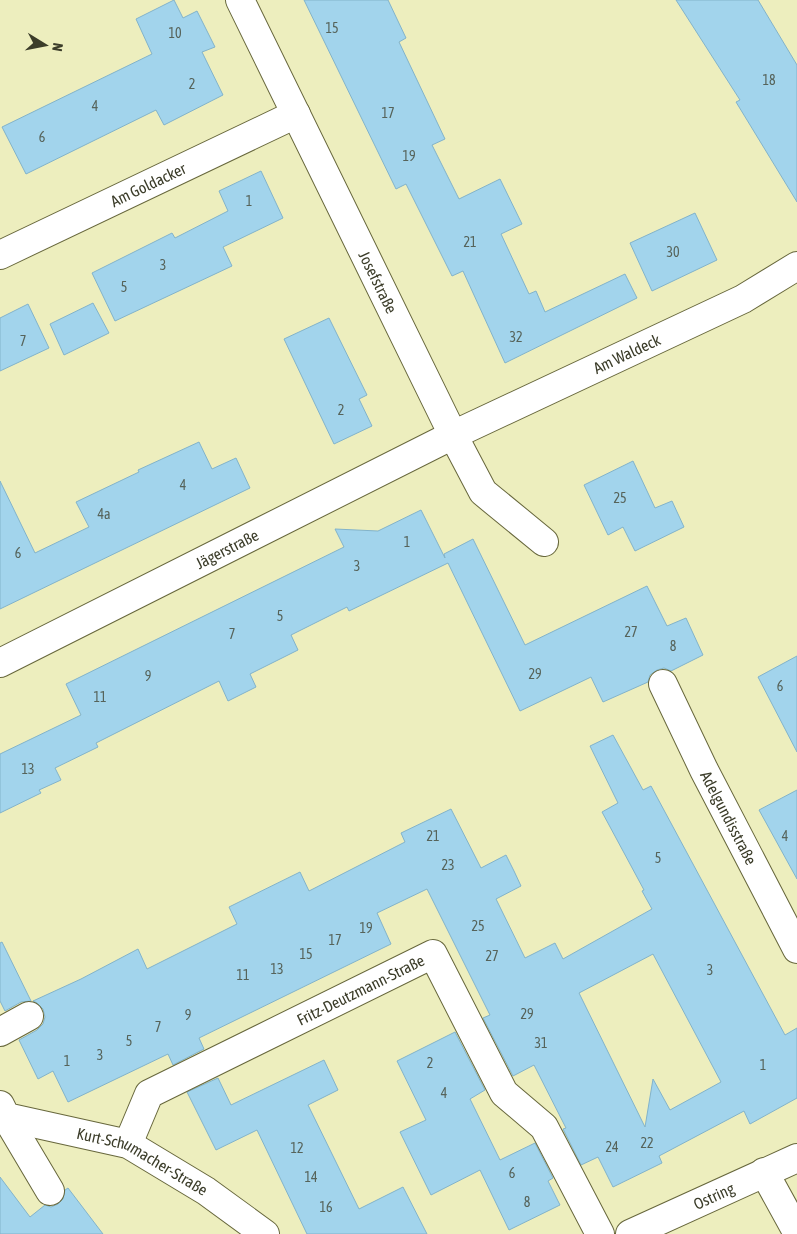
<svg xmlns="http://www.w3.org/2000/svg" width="797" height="1234" font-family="'Asap Condensed',sans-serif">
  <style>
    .building { fill: #a2d4ec; stroke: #82b3ca; fill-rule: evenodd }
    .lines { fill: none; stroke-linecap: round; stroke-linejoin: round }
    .minor-casing { stroke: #67673c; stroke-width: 30 }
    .minor { stroke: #fff; stroke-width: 28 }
    .labels { text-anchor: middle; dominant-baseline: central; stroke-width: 4.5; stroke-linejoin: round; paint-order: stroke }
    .number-label { font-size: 14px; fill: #56635a }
    .street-label { font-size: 16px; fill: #3c3d2a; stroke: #edeebe }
  </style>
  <rect width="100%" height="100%" fill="#edeebe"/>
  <path class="building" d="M 174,0 L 183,18 L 197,11 L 215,47 L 202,52 L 223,95 L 164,125 L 156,110 L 26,174 L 2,127 L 152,54 L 136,19 Z
    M 304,0 L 388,0 L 406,38 L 399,42 L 445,139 L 432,145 L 459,199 L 500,179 L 522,224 L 501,234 L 529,294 L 536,291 L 545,312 L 625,274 L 637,298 L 505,363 L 463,271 L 452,276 L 406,184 L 396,189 Z
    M 676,0 L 758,0 L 797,65 L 797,202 L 736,102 L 740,100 Z
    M 261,171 L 283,218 L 223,247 L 232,266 L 115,321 L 92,273 L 172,233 L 175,238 L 228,211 L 219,191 Z
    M 695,213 L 717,260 L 652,291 L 630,243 Z
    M 93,303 L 109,333 L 64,355 L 50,324 Z
    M 28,304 L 49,348 L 0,371 L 0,318 Z
    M 329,318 L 367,395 L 359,399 L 372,426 L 334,444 L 284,339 Z
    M 199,442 L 212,469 L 236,458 L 250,488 L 0,609 L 0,481 L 35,553 L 89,527 L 76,502 L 139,472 L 138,470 Z
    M 633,461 L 655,508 L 672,501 L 684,527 L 635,551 L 623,527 L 608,535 L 584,485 Z
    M 421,510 L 445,558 L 444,554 L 473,539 L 525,645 L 647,586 L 667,626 L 686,618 L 703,655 L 671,671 L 664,668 L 657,670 L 650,675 L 648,682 L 603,702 L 591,677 L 520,711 L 448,563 L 349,611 L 347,607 L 291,635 L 298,650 L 250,674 L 256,687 L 228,701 L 219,681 L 96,743 L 98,747 L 55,768 L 61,780 L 39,790 L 41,793 L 0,813 L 0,754 L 81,715 L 66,684 L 344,547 L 335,529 L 378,531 Z
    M 797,656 L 797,752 L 758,677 Z
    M 613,735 L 643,790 L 651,786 L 785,1035 L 797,1028 L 797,1098 L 750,1124 L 744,1111 L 659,1156 L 662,1163 L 613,1187 L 598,1157 L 581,1165 L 563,1129 L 566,1128 L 534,1065 L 513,1076 L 483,1018 L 490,1015 L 427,889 L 377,913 L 391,944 L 199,1038 L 204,1049 L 173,1065 L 168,1054 L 68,1102 L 53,1071 L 38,1079 L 19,1040 L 37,1030 L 43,1024 L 45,1017 L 43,1009 L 37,1003 L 33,1001 L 81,979 L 138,949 L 147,969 L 237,924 L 229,907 L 300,872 L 309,891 L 405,842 L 401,833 L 451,809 L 481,868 L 506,855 L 514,871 L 521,886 L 496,899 L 525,958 L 555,943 L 563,959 L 652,909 L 642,891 L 644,890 L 602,812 L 618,803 L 590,746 ZM 653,954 L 721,1082 L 670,1110 L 653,1079 L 645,1127 L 579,993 Z
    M 797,790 L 797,879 L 759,810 Z
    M 2,942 L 31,1001 L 21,1002 L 5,1011 L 0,1001 L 0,943 Z
    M 455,1032 L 485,1090 L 470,1099 L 500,1160 L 535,1143 L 553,1178 L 548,1181 L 560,1205 L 509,1230 L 480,1170 L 431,1195 L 400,1132 L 426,1120 L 397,1061 Z
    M 324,1060 L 338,1090 L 308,1105 L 359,1209 L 403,1187 L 427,1234 L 307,1234 L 257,1130 L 216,1150 L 187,1092 L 218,1078 L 231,1105 Z
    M 0,1177 L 30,1217 L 45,1205 L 51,1207 L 58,1204 L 63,1199 L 65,1190 L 68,1188 L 103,1234 L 0,1234 Z"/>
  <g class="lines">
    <g class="minor-casing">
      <g id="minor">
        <path id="s1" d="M 240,0 L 453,435 L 483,492 L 544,542"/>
        <path id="s2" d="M 0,255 L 296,114"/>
        <path id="s3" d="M 0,663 L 453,435 L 743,299 L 797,266"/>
        <path id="s4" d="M 663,684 L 704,770 L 797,949"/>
        <path d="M 0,1032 L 29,1016"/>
        <path id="s5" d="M 0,1105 L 6,1117 L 128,1144 L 206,1191 L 265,1234"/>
        <path d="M 6,1117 L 50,1191"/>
        <path id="s6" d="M 128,1144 L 149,1094 L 433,954 L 504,1093 L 544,1127 L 600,1234"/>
        <path d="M 764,1172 L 797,1232"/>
        <path id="s7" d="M 630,1234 L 797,1158"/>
      </g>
    </g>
    <use href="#minor" class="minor"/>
  </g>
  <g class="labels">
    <g class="number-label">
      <text x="332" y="28">15</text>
      <text x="175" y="33">10</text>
      <text x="769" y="80">18</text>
      <text x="192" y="84">2</text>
      <text x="95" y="106">4</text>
      <text x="388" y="113">17</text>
      <text x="42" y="137">6</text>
      <text x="409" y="156">19</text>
      <text x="249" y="201">1</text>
      <text x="470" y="242">21</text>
      <text x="673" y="252">30</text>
      <text x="163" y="265">3</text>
      <text x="124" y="287">5</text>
      <text x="516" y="337">32</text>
      <text x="23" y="341">7</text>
      <text x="341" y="410">2</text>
      <text x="183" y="485">4</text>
      <text x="620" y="498">25</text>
      <text x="104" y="514">4a</text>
      <text x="407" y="542">1</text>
      <text x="18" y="553">6</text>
      <text x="357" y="566">3</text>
      <text x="280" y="616">5</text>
      <text x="631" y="632">27</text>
      <text x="232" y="634">7</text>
      <text x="673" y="646">8</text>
      <text x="535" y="674">29</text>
      <text x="148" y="676">9</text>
      <text x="780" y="686">6</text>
      <text x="100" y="697">11</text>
      <text x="28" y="769">13</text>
      <text x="433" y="836">21</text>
      <text x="785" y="836">4</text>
      <text x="658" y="858">5</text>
      <text x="448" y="865">23</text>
      <text x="478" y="926">25</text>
      <text x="366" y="928">19</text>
      <text x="335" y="940">17</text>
      <text x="306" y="954">15</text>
      <text x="492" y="956">27</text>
      <text x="277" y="969">13</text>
      <text x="710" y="970">3</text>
      <text x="243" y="975">11</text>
      <text x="527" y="1014">29</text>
      <text x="188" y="1015">9</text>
      <text x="158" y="1027">7</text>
      <text x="129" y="1041">5</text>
      <text x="541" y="1043">31</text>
      <text x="100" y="1055">3</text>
      <text x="67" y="1061">1</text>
      <text x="430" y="1063">2</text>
      <text x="763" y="1065">1</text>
      <text x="444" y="1093">4</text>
      <text x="647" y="1143">22</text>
      <text x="612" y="1147">24</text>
      <text x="297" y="1148">12</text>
      <text x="512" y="1173">6</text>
      <text x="311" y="1177">14</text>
      <text x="527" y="1202">8</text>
      <text x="326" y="1207">16</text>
    </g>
    <g class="street-label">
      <text stroke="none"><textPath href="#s2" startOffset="164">Am Goldacker</textPath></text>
      <text stroke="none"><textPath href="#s1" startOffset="314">Josefstraße</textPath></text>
      <text stroke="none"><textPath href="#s3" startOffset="699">Am Waldeck</textPath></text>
      <text stroke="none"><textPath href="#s3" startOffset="254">Jägerstraße</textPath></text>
      <text stroke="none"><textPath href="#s4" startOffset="149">Adelgundisstraße</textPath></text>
      <text stroke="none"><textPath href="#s6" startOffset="290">Fritz-Deutzmann-Straße</textPath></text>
      <text stroke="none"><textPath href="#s5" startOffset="158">Kurt-Schumacher-Straße</textPath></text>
      <text stroke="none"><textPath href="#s7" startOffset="92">Ostring</textPath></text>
    </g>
  </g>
  <g transform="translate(45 45) rotate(100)" stroke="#edeebe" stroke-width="4" paint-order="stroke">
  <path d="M0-4L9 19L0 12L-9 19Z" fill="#3c3d2a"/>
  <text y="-8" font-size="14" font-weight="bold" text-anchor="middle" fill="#3c3d2a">N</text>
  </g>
</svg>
